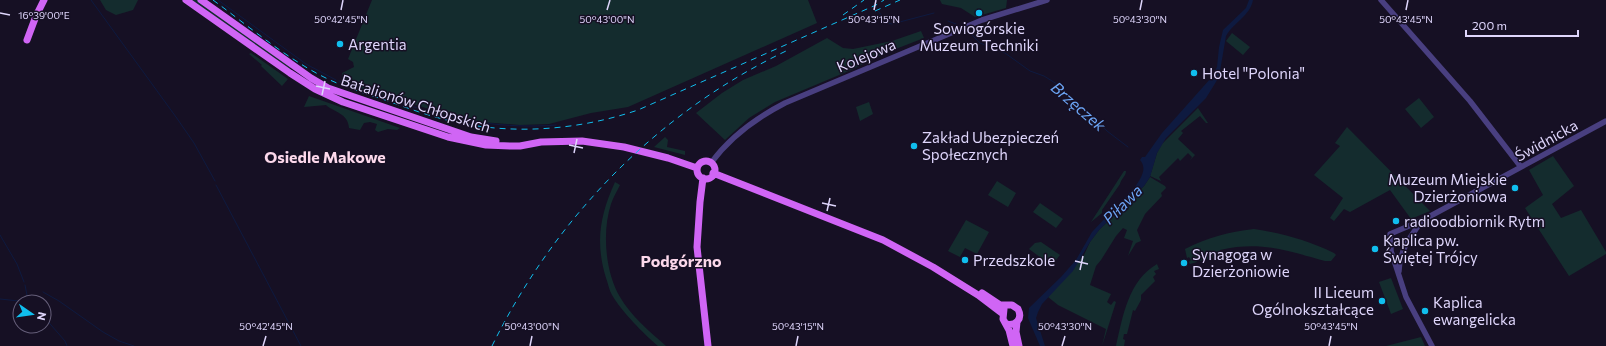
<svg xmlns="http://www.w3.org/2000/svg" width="1606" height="346" font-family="Commissioner,sans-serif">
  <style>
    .green { fill: #142c2e }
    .water { fill: #0e1a40 }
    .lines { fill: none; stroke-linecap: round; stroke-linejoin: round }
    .stream { stroke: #0e1a40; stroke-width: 1 }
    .minor { stroke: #493f80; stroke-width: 5.5 }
    .major { stroke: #d065f5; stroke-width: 7 }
    .rail { stroke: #10beee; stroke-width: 1; stroke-dasharray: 6 5; stroke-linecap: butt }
    .ticks { fill: none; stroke: #dfd6fc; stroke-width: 1.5 }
    .poi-dot { fill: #10beee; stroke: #161024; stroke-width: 1.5 }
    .labels { text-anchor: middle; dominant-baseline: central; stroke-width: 3; stroke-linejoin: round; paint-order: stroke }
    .poi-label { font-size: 15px; fill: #dfd6fc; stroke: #161024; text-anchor: start }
    .street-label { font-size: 15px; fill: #dfd6fc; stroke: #161024 }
    .water-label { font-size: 16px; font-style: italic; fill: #6ca5f5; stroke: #161024 }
    .neighbourhood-label { font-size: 16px; font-weight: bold; fill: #fcd8eb; stroke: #161024 }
    .ticks-label { font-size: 10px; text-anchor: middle; fill: #dfd6fc; stroke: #161024; stroke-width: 3; stroke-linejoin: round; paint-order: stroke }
  </style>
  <rect width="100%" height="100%" fill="#161024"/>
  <path class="green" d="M 100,0 L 138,0 L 133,10 L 116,15 L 106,10 Z
    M 190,0 L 198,0 L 290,67 L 290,69 Z
    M 372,0 L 808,0 L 817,23 L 628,107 L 591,113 L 549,124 L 520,125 L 482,122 L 448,115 L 375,92 L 344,84 L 342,73 L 354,67 L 353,62 L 348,59 Z
    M 940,0 L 1007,0 L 1006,8 L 975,17 L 961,8 L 942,4 Z
    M 921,31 L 924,38 L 888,52 L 851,70 L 775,102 L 749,118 L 725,140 L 696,113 L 722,93 L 743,80 L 776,66 L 827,38 L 843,48 L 853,49 L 892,41 Z
    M 1232,33 L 1250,47 L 1243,55 L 1226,41 Z
    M 251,53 L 288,79 L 282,86 L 261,66 L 262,65 L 249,54 Z
    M 309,96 L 400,128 L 397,130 L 388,129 L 378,132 L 375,130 L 377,124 L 370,122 L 364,123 L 360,130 L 349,128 C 348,113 335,113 326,105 L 304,107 Z
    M 1419,98 L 1434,117 L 1421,128 L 1405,109 Z
    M 869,102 L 873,114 L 860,121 L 856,107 Z
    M 1198,108 L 1208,123 L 1206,123 L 1200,116 L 1181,131 L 1183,133 L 1178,139 L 1195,155 L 1190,160 L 1192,157 L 1188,153 L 1180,161 L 1178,158 L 1159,177 L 1161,181 L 1150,176 L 1157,153 L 1162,144 Z
    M 1347,127 L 1430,211 L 1411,219 L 1390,190 L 1350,212 L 1344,209 L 1334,221 L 1330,218 L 1343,198 L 1314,175 L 1340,146 L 1335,143 Z
    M 665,137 L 668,140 L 667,147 L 685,151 L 685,155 L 654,147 Z
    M 1553,156 L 1574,186 L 1552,204 L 1561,218 L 1581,210 L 1606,252 L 1606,254 L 1569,276 L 1525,208 L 1543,195 L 1529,170 Z
    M 1124,171 L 1126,171 C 1126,176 1121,179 1120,184 L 1102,210 L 1102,213 L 1091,222 Z
    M 1150,177 L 1165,186 L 1166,188 L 1161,193 L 1162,196 L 1145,214 L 1137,230 L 1141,241 L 1136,243 L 1128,256 L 1133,241 L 1124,238 L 1127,230 L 1123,228 L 1116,236 L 1101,260 L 1096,266 L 1090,285 L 1111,294 L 1107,302 L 1111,305 L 1114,301 L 1116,302 L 1102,346 L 1106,329 L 1058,305 L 1048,297 L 1084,255 L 1090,242 L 1099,230 L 1144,186 Z
    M 997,181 L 1016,193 L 1008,207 L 988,195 Z
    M 615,182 L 620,185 C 617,191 613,198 611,204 C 602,231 605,272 620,297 C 631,316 649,331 666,346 L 658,346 C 643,333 622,312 612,295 C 609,290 608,283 606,278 C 595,242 600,215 615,182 Z
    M 1040,203 L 1063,219 L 1056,228 L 1033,212 Z
    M 966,220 L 989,232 L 977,254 L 965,248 L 960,257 L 948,251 Z
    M 1254,229 C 1285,234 1306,240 1334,253 L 1336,255 L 1331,261 L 1325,261 C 1285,250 1261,241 1220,250 L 1220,255 L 1216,256 L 1215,254 L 1214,257 L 1200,261 L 1198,259 L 1197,262 L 1190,264 L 1189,262 L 1191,260 L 1189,257 L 1187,258 L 1185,249 C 1209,237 1228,232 1254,229 Z
    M 1041,242 L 1060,255 L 1056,260 L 1051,256 L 1046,260 L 1052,266 L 1029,249 L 1035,243 Z
    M 1157,264 L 1159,269 L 1154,271 L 1156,274 L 1153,277 L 1155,281 L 1141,295 L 1141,300 L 1135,311 L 1133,310 L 1127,334 L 1124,334 L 1123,339 L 1125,340 L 1124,346 L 1116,346 C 1123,316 1128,281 1157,264 Z
    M 1391,278 L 1403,309 L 1391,314 L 1379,282 Z
    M 1421,337 L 1425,346 L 1386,346 Z"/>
  <path class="water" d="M 1249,0 L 1253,0 C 1250,16 1234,22 1226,36 L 1219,77 L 1206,98 L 1166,138 L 1157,153 L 1150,177 L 1144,186 L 1099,230 L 1090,242 L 1073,271 L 1042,304 L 1038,312 L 1036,318 L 1045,346 L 1040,346 L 1028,318 L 1029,308 L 1061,277 L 1076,260 L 1092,232 L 1135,187 C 1140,179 1148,169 1140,160 L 1142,157 L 1145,157 L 1162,133 L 1211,78 L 1217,67 L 1219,47 L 1223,30 L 1246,8 Z"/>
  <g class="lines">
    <path class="stream" d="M 91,0 L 176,117 L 194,143 L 215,181
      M 218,0 L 306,64 L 336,80
      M 878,11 L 888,23 L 892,24 L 934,13
      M 948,21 L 956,24
      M 967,30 L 980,43 L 1005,53 L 1030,71 L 1044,76 L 1060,86 L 1107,131 L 1128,147
      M 339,81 C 362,88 385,98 408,105 C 457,121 506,129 556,125
      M 216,185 L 301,346
      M 0,235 L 17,264 L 24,282
      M 25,285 L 28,300
      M 43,292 L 59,301 L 103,332 L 119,341 L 134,346
      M 0,299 L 28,302
      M 44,317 L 65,341 L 67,346"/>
    <path class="minor" d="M 1381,0 L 1470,101 L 1521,167
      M 711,163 C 730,137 756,118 785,103 L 982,20 L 1047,0
      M 1399,271 C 1399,252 1410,237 1421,222
      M 1432,346 L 1406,297 L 1391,251 L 1390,234 L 1423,220 L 1606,121"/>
    <path class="major" d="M 186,0 L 290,73 L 315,89 L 343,102 L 448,137 L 486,145 L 511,146 L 520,146 L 541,142 L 582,141 L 624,147 L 668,158 L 697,168
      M 201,0 L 311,78 L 328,88 L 471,137 L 496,141
      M 27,40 L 36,16 L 44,0
      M697 170a9 9 0 1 1 18 0a9 9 0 1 1-18 0Z
      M 713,173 L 883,240 L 933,267 L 978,295 L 1003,314
      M 703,178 L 700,202 L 697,247 L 708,346
      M 982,293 L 1000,305 L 1012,305 L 1018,309 C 1023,319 1016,326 1006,324
      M 1004,309 L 1003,319 L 1009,330 L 1013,346
      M 1017,322 L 1016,332 L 1019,346"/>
    <path class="rail" d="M 213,0 C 247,25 281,54 318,74 C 340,86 364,93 388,101 C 410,109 432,117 455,122 C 515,135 579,130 638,110 L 876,5 L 884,0
      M 875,11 L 900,0
      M 843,15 L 864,0
      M 492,346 C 555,218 657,113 786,51"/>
  </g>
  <path class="ticks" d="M 341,10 L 343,0M 607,10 L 610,0M 874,10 L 876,0M 1140,10 L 1142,0M 1406,10 L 1408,0M 0,13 L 10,15M 316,86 L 330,89M 322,95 L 325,81M 569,145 L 583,148M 574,153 L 577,139M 822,203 L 836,206M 827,211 L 830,198M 1075,261 L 1088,264M 1080,270 L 1083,256M 263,346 L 266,336M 530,346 L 532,336M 796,346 L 798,336M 1062,346 L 1065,336M 1329,346 L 1331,336"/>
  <g class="poi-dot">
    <circle cx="979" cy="13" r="4"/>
    <circle cx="340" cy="44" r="4"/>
    <circle cx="1194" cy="73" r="4"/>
    <circle cx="914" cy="146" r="4"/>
    <circle cx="1515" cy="188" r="4"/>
    <circle cx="1396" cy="221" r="4"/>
    <circle cx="1375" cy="249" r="4"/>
    <circle cx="965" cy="260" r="4"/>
    <circle cx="1184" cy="263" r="4"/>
    <circle cx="1382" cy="301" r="4"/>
    <circle cx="1425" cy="311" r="4"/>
  </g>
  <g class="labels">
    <g class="poi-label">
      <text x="979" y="28" text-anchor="middle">Sowiogórskie<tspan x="979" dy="17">Muzeum Techniki</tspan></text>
      <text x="348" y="44">Argentia</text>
      <text x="1202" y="73">Hotel "Polonia"</text>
      <text x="922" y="137">Zakład Ubezpieczeń<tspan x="922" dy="17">Społecznych</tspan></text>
      <text x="1507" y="179" text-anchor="end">Muzeum Miejskie<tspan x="1507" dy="17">Dzierżoniowa</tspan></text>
      <text x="1404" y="221">radioodbiornik Rytm</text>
      <text x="1383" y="240">Kaplica pw.<tspan x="1383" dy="17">Świętej Trójcy</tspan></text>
      <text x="1192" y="254">Synagoga w<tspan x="1192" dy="17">Dzierżoniowie</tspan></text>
      <text x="973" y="260">Przedszkole</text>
      <text x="1374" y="292" text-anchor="end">II Liceum<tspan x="1374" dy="17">Ogólnokształcące</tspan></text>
      <text x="1433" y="302">Kaplica<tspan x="1433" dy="17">ewangelicka</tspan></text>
    </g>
    <g class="street-label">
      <text transform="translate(866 55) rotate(-23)">Kolejowa</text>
      <text transform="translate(416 103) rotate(18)">Batalionów Chłopskich</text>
      <text transform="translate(1546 140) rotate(-29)">Świdnicka</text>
    </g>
    <g class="water-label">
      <text transform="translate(1079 106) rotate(41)">Brzęczek</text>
      <text transform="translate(1122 204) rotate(-45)">Piława</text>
    </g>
    <g class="neighbourhood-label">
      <text x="325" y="156">Osiedle Makowe</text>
      <text x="681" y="260">Podgórzno</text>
    </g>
  </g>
  <g class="ticks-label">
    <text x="44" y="19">16°39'00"E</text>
    <text x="341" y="23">50°42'45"N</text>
    <text x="607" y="23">50°43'00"N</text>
    <text x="874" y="23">50°43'15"N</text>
    <text x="1140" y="23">50°43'30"N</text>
    <text x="1406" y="23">50°43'45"N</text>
    <text x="266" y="330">50°42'45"N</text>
    <text x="532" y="330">50°43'00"N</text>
    <text x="798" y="330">50°43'15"N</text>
    <text x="1065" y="330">50°43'30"N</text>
    <text x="1331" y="330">50°43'45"N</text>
  </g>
  <g transform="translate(32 314) rotate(103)"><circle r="19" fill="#161024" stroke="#665f7a"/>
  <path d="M0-3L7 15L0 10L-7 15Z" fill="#10beee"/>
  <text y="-6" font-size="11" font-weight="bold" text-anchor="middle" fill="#dfd6fc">N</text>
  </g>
  <path d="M1466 30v6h112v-6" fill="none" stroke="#dfd6fc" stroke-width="2"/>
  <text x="1472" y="30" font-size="12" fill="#dfd6fc" stroke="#161024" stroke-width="3" paint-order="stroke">200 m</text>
</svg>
